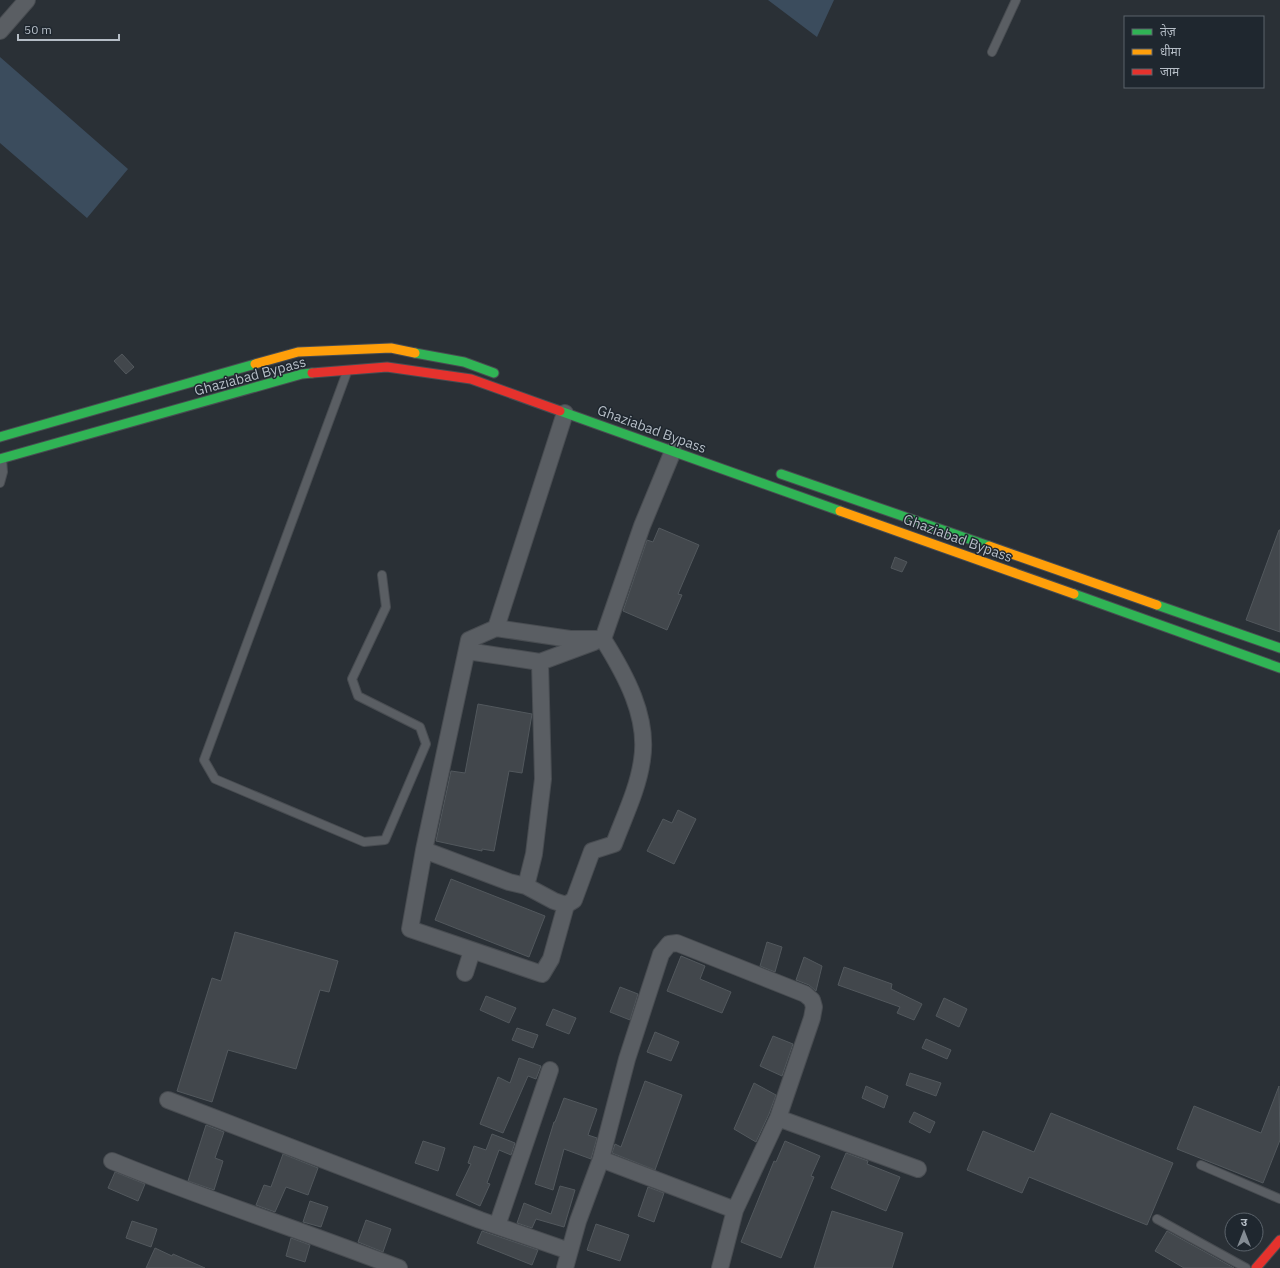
<svg xmlns="http://www.w3.org/2000/svg" width="1280" height="1268" font-family="'IBM Plex Sans','Noto Sans Devanagari',sans-serif">
  <style>
    .water { fill: #3b4c5d }
    .building { fill: #42474c; stroke: #52585d }
    .lines { fill: none; stroke-linecap: round; stroke-linejoin: round }
    .lane-casing { stroke: #484c51; stroke-width: 10 }
    .street-casing { stroke: #484c51; stroke-width: 18 }
    .fast-casing { stroke: #484c51; stroke-width: 11 }
    .slow-casing { stroke: #484c51; stroke-width: 11 }
    .jam-casing { stroke: #484c51; stroke-width: 11 }
    .lane { stroke: #5a5e63; stroke-width: 8 }
    .street { stroke: #5a5e63; stroke-width: 16 }
    .fast { stroke: #30b455; stroke-width: 9 }
    .slow { stroke: #ff9f0a; stroke-width: 9 }
    .jam { stroke: #e5322d; stroke-width: 9 }
    .labels { text-anchor: middle; dominant-baseline: central; stroke-width: 3; stroke-linejoin: round; paint-order: stroke }
    .street-label { font-size: 14px; fill: #b5bdc6; stroke: #1f272f }
  </style>
  <rect width="100%" height="100%" fill="#2a3036"/>
  <path class="water" d="M 768,0 L 834,0 L 817,37 Z
    M 0,57 L 128,169 L 87,218 L 0,143 Z"/>
  <path class="building" d="M 122,354 L 134,367 L 126,374 L 114,361 Z
    M 659,528 L 699,545 L 678,594 L 682,595 L 667,630 L 623,611 L 647,540 L 653,542 Z
    M 1279,530 L 1280,530 L 1280,632 L 1246,620 Z
    M 895,557 L 907,562 L 902,572 L 891,568 Z
    M 478,704 L 532,714 L 522,773 L 509,771 L 494,851 L 482,849 L 482,851 L 436,841 L 451,771 L 465,773 Z
    M 678,810 L 696,819 L 674,864 L 647,851 L 663,819 L 672,823 Z
    M 451,879 L 545,916 L 529,957 L 435,920 Z
    M 235,932 L 338,961 L 329,992 L 320,990 L 296,1069 L 228,1050 L 212,1102 L 177,1091 L 212,978 L 221,981 Z
    M 767,942 L 782,947 L 775,972 L 760,966 Z
    M 681,956 L 705,966 L 700,979 L 731,992 L 722,1013 L 667,991 Z
    M 804,957 L 822,966 L 816,991 L 809,985 L 796,980 Z
    M 844,967 L 892,984 L 891,989 L 922,1004 L 914,1020 L 897,1013 L 900,1007 L 838,985 Z
    M 620,987 L 638,994 L 630,1020 L 610,1012 Z
    M 486,996 L 516,1008 L 509,1023 L 480,1010 Z
    M 944,998 L 967,1009 L 959,1027 L 936,1016 Z
    M 553,1009 L 576,1018 L 569,1034 L 546,1025 Z
    M 517,1028 L 538,1035 L 533,1048 L 512,1040 Z
    M 655,1032 L 679,1042 L 671,1061 L 647,1052 Z
    M 773,1036 L 793,1044 L 782,1076 L 760,1066 Z
    M 926,1039 L 951,1050 L 947,1059 L 922,1048 Z
    M 519,1058 L 541,1066 L 536,1079 L 528,1076 L 503,1133 L 480,1124 L 498,1077 L 510,1083 Z
    M 910,1073 L 941,1083 L 936,1096 L 906,1085 Z
    M 645,1081 L 682,1095 L 655,1170 L 612,1153 L 615,1144 L 621,1147 Z
    M 754,1083 L 776,1095 L 769,1114 L 756,1142 L 734,1129 Z
    M 866,1086 L 888,1096 L 884,1108 L 862,1098 Z
    M 1279,1086 L 1280,1140 L 1263,1183 L 1177,1149 L 1194,1106 L 1261,1133 Z
    M 564,1098 L 597,1109 L 588,1135 L 597,1138 L 591,1159 L 564,1149 L 553,1190 L 535,1184 L 554,1122 L 555,1122 Z
    M 914,1112 L 935,1122 L 930,1133 L 909,1122 Z
    M 1051,1113 L 1173,1163 L 1147,1225 L 1029,1177 L 1022,1193 L 967,1170 L 983,1131 L 1034,1152 Z
    M 206,1125 L 224,1132 L 215,1158 L 223,1161 L 214,1190 L 188,1181 Z
    M 492,1134 L 515,1143 L 511,1155 L 499,1150 L 487,1183 L 490,1184 L 480,1206 L 456,1195 L 471,1164 L 468,1163 L 474,1146 L 486,1150 Z
    M 423,1141 L 445,1148 L 438,1171 L 415,1163 Z
    M 785,1141 L 820,1156 L 811,1176 L 814,1177 L 781,1258 L 741,1242 L 774,1161 L 776,1162 Z
    M 846,1153 L 868,1161 L 867,1164 L 900,1177 L 886,1211 L 831,1188 Z
    M 283,1154 L 318,1168 L 308,1195 L 286,1187 L 275,1212 L 256,1205 L 264,1185 L 271,1187 Z
    M 115,1172 L 145,1184 L 138,1201 L 108,1188 Z
    M 560,1186 L 575,1190 L 564,1227 L 536,1219 L 532,1228 L 517,1223 L 524,1203 L 551,1214 Z
    M 648,1187 L 664,1193 L 654,1222 L 638,1216 Z
    M 310,1201 L 328,1207 L 321,1227 L 303,1222 Z
    M 832,1211 L 903,1233 L 892,1268 L 814,1268 Z
    M 366,1220 L 391,1229 L 383,1252 L 358,1242 Z
    M 132,1221 L 157,1229 L 151,1247 L 126,1238 Z
    M 596,1224 L 629,1235 L 620,1261 L 587,1250 Z
    M 482,1231 L 538,1250 L 532,1265 L 477,1243 Z
    M 1167,1231 L 1216,1258 L 1234,1268 L 1184,1268 L 1155,1251 Z
    M 291,1238 L 310,1245 L 305,1262 L 286,1256 Z
    M 155,1248 L 172,1256 L 173,1254 L 205,1268 L 146,1268 Z"/>
  <g class="lines">
    <g class="lane-casing">
      <path id="lane" d="M 992,52 L 1016,0
        M 347,372 L 204,760 L 215,779 L 364,842 L 385,840 L 426,744 L 420,727 L 358,696 L 352,679 L 386,607 L 382,575
        M 0,483 L 3,472 L 2,459
        M 1201,1165 L 1280,1199
        M 1157,1219 L 1246,1268"/>
    </g>
    <g class="street-casing">
      <path id="street" d="M 0,31 L 27,0
        M 496,628 L 570,639 L 603,639 C 625,674 649,717 642,760 C 638,789 624,817 614,844 L 592,851 L 574,900 L 566,905 L 554,901 L 526,886 L 509,882 L 424,850 L 469,640 Z
        M 496,628 L 565,413
        M 603,639 L 642,526 L 673,451
        M 467,651 L 540,662 L 543,779 L 534,854 L 526,886
        M 540,662 L 594,642
        M 424,850 L 410,929 L 542,974 L 551,959 L 566,905
        M 465,973 L 472,951
        M 168,1100 L 480,1220 L 569,1251
        M 778,1118 L 918,1169
        M 601,1159 L 735,1210
        M 112,1161 C 207,1200 304,1231 399,1268
        M 497,1226 L 550,1070
        M 565,1268 L 578,1221 L 601,1159 L 627,1059 L 661,954 L 669,944 L 677,943 L 805,994 L 812,1000 L 814,1007 L 812,1018 L 778,1118 L 735,1210 L 720,1268"/>
    </g>
    <g class="fast-casing">
      <path id="fast" d="M 415,353 L 464,362 L 494,373
        M 560,411 L 840,511
        M 0,437 L 255,364
        M 0,459 L 302,374 L 312,373
        M 781,474 L 989,546
        M 1074,594 L 1280,668
        M 1157,605 L 1280,648"/>
    </g>
    <g class="slow-casing">
      <path id="slow" d="M 255,364 L 298,352 L 391,348 L 415,353
        M 840,511 L 1074,594
        M 989,546 L 1157,605"/>
    </g>
    <g class="jam-casing">
      <path id="jam" d="M 312,373 L 387,367 L 471,379 L 560,411
        M 1256,1268 L 1280,1240"/>
    </g>
    <use href="#lane" class="lane"/>
    <use href="#street" class="street"/>
    <use href="#fast" class="fast"/>
    <use href="#slow" class="slow"/>
    <use href="#jam" class="jam"/>
  </g>
  <g class="labels">
    <g class="street-label">
      <text transform="translate(250 376) rotate(-15)">Ghaziabad Bypass</text>
      <text transform="translate(652 429) rotate(20)">Ghaziabad Bypass</text>
      <text transform="translate(958 538) rotate(20)">Ghaziabad Bypass</text>
    </g>
  </g>
  <rect x="1124" y="16" width="140" height="72" fill="#1f272f" stroke="#5b636b"/>
  <rect x="1132" y="29" width="20" height="6" fill="#30b455" stroke="#5b636b"/>
  <text x="1160" y="36" font-size="12" fill="#b5bdc6">तेज़</text>
  <rect x="1132" y="49" width="20" height="6" fill="#ff9f0a" stroke="#5b636b"/>
  <text x="1160" y="56" font-size="12" fill="#b5bdc6">धीमा</text>
  <rect x="1132" y="69" width="20" height="6" fill="#e5322d" stroke="#5b636b"/>
  <text x="1160" y="76" font-size="12" fill="#b5bdc6">जाम</text>
  <g transform="translate(1244 1232)"><circle r="19" fill="#1f272f" stroke="#5b636b"/>
  <path d="M0-3L7 15L0 10L-7 15Z" fill="#848c94"/>
  <text y="-6" font-size="11" font-weight="bold" text-anchor="middle" fill="#b5bdc6">उ</text>
  </g>
  <path d="M18 34v6h101v-6" fill="none" stroke="#b5bdc6" stroke-width="2"/>
  <text x="24" y="34" font-size="12" fill="#b5bdc6" stroke="#1f272f" stroke-width="3" paint-order="stroke">50 m</text>
</svg>
